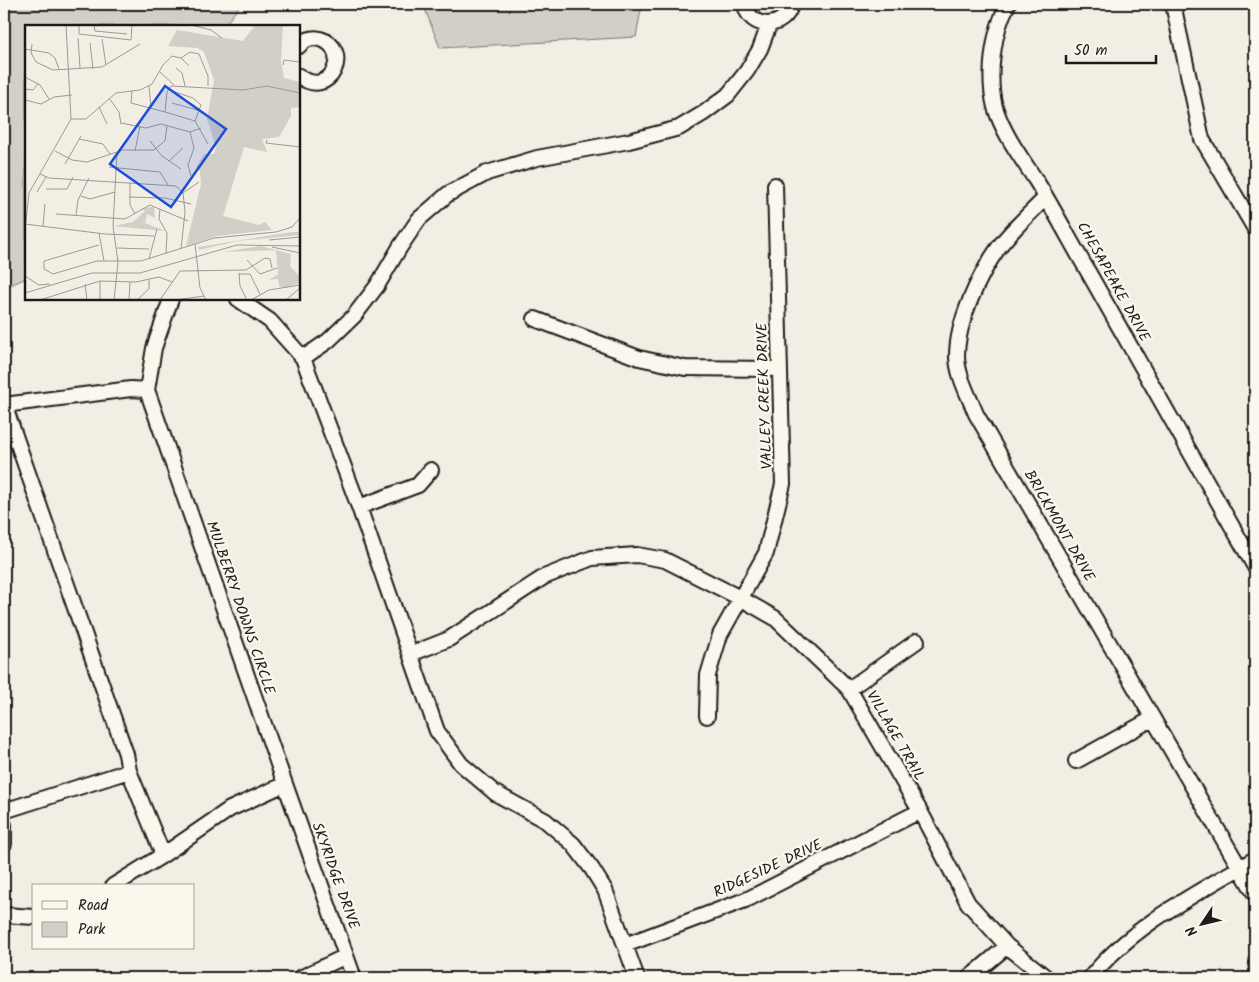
<svg xmlns="http://www.w3.org/2000/svg" width="1259" height="982" font-family="Kalam,sans-serif">
  <style>
    .green { fill: #d2cfc6; stroke: #777671 }
    .lines { fill: none; stroke-linecap: round; stroke-linejoin: round }
    .street-casing { stroke: #1c1c1c; stroke-width: 18 }
    .street { stroke: #fbf7ec; stroke-width: 14 }
    .labels { text-anchor: middle; dominant-baseline: central; stroke-width: 4.5; stroke-linejoin: round; paint-order: stroke }
    .street-label { font-size: 15px; fill: #1c1c1c; stroke: #fbf7ec }
    .inset-road { fill: none; stroke: #9c9a94; stroke-width: 1 }
    .view { fill: #1d4ed8; fill-opacity: 0.15; stroke: #1d4ed8; stroke-width: 2.5 }
    .inset-edge { fill: none; stroke: #1c1c1c; stroke-width: 2.5 }
  </style>
  <rect width="100%" height="100%" fill="#f2eee4"/>
  <filter id="ink" filterUnits="userSpaceOnUse"><feTurbulence type="fractalNoise" baseFrequency=".02" numOctaves="2"/><feDisplacementMap in="SourceGraphic" scale="10" xChannelSelector="R" yChannelSelector="G"/><feConvolveMatrix kernelMatrix="1 2 1 2 8 2 1 2 1" color-interpolation-filters="sRGB"/></filter>
  <g filter="url(#ink)">
    <path class="green" d="M 4,4 L 241,4 L 224,26 L 26,26 L 26,278 L 4,288 Z
      M 423,4 L 642,4 L 636,37 L 440,48 Z"/>
    <g class="lines">
      <g class="street-casing">
        <path id="street" d="M 745,4 C 749,31 786,30 791,4
          M 1008,4 C 993,31 987,76 995,107 C 1003,133 1020,156 1035,179 C 1047,198 1058,218 1069,238 C 1131,347 1193,457 1255,567
          M 1173,4 L 1202,139 L 1255,229
          M 299,46 C 304,40 312,37 320,39 C 353,48 331,101 299,76
          M 1046,197 C 1031,213 1012,229 999,247 C 979,275 957,322 957,356 C 957,375 969,396 976,414 L 1255,894
          M 238,299 L 270,321 L 303,358 L 359,507 L 437,731 L 461,764 L 495,793 L 546,821 L 573,844 L 592,869 L 605,890 L 637,978
          M 535,319 L 639,358 L 685,368 L 780,369
          M 303,358 L 328,341 L 354,316 L 377,286 L 400,247 L 419,219 L 448,194 L 487,173 L 537,158 L 629,141 L 679,128 L 704,113 L 728,95 L 747,71 L 760,49 L 769,25
          M 147,390 L 154,348 L 171,299
          M 4,404 L 126,754 L 129,771
          M 4,405 L 131,389 L 147,390 L 285,784 L 230,809 L 163,855 L 113,886
          M 359,507 L 418,485 L 431,470
          M 411,654 L 449,639 L 544,577 L 592,558 L 637,555 L 665,560 L 740,598 L 775,618 L 849,689 L 920,811 L 968,903 L 1007,946 L 1047,978
          M 849,689 L 917,641
          M 707,716 L 708,675 L 720,635 L 766,553 L 783,484 L 775,185
          M 1076,761 L 1152,719
          M 285,784 L 354,978
          M 4,811 L 129,771 L 163,855
          M 4,825 L 4,844
          M 4,915 L 34,917
          M 625,945 L 748,899 L 920,811
          M 300,978 L 346,956
          M 969,978 L 1007,946
          M 1090,978 C 1131,926 1199,892 1255,859"/>
      </g>
      <use href="#street" class="street"/>
    </g>
  </g>
  <g class="labels">
    <g class="street-label">
      <text transform="translate(1113 282) rotate(61)">CHESAPEAKE DRIVE</text>
      <text transform="translate(765 396) rotate(-92)">VALLEY CREEK DRIVE</text>
      <text transform="translate(1059 526) rotate(60)">BRICKMONT DRIVE</text>
      <text transform="translate(240 608) rotate(71)">MULBERRY DOWNS CIRCLE</text>
      <text transform="translate(895 736) rotate(60)">VILLAGE TRAIL</text>
      <text transform="translate(768 869) rotate(-25)">RIDGESIDE DRIVE</text>
      <text transform="translate(335 876) rotate(70)">SKYRIDGE DRIVE</text>
    </g>
  </g>
  <g transform="translate(25 25)">
    <rect width="275" height="275" fill="#f2eee4"/>
    <path d="M 230,0 L 258,0 L 256,36 L 259,53 L 275,57 L 275,82 L 266,83 L 266,91 L 254,112 L 237,114 L 242,127 L 219,122 L 198,191 L 234,200 L 240,197 L 247,205 L 192,211 L 161,221 L 176,159 L 175,146 L 171,142 L 179,129 L 189,129 L 191,122 L 182,94 L 189,55 L 179,27 L 173,23 L 143,21 L 152,5 L 218,16 ZM 129,182 L 130,193 L 122,189 L 120,198 L 140,206 L 88,201 L 108,197 L 120,186 L 117,183 ZM 267,207 L 275,207 L 275,210 L 213,216 L 174,225 L 173,222 ZM 236,221 L 266,229 L 265,241 L 275,252 L 275,258 L 260,263 L 254,261 L 253,254 L 244,255 L 253,249 L 251,225 L 197,227 Z" fill="#d2cfc6"/>
    <path class="inset-road" d="M 54,0 L 54,9 L 106,15 L 107,0M 69,0 L 70,6 L 102,9M 166,0 L 186,5 L 197,13M 53,13 L 55,43M 77,14 L 81,40M 65,18 L 68,44M 7,19 L 6,28 L 11,37 L 28,45 L 77,42 L 115,19M 0,24 L 24,28 L 30,33 L 34,44M 156,33 L 165,27 L 174,29 L 183,51 L 183,61M 258,40 L 259,35 L 275,37M 151,43 L 157,48 L 160,61M 135,47 L 149,60M 0,52 L 15,60 L 24,74M 124,61 L 126,83M 0,64 L 8,65 L 13,59M 107,66 L 106,78 L 140,87M 147,66 L 168,73 L 176,80 L 170,96 L 140,87 L 142,67 L 146,61 L 218,65 L 242,61 L 275,68M 84,73 L 94,87 L 96,99M 0,75 L 16,79 L 29,72 L 47,70M 147,78 L 176,86M 74,82 L 82,99M 46,94 L 61,94 L 91,68 L 115,65 L 127,59 L 138,40 L 147,31 L 156,33 L 164,41M 170,96 L 183,119M 96,98 L 121,103 L 136,99 L 165,107 L 176,103M 165,107 L 169,123 L 163,140 L 166,151M 54,114 L 78,119 L 85,129M 242,115 L 241,118 L 275,122M 125,116 L 137,131 L 156,144M 30,126 L 47,135 L 62,137 L 98,125 L 129,125 L 140,116 L 142,101M 110,126 L 115,101M 144,136 L 158,123M 40,139 L 56,111M 84,142 L 135,147 L 143,160M 15,149 L 24,153 L 151,161 L 158,168 L 160,187 L 156,224M 105,157 L 105,180 L 110,189M 21,164 L 42,164 L 48,152M 12,167 L 21,152M 158,168 L 174,157M 56,171 L 65,174 L 90,167M 104,172 L 140,173 L 166,179M 135,184 L 134,194 L 142,208 L 141,228M 31,189 L 100,194 L 125,180 L 163,196M 51,190 L 53,175 L 64,153M 0,199 L 80,209 L 129,211M 18,201 L 20,179M 0,205 L 4,168 L 46,94 L 41,0M 74,208 L 79,236M 244,215 L 275,212M 170,219 L 175,263 L 181,275M 74,220 L 19,236 L 19,244 L 28,249 L 72,236 L 116,236 L 189,213 L 251,207 L 267,202 L 275,193M 247,222 L 275,228M 92,223 L 124,224M 124,234 L 132,204M 222,235 L 235,249 L 252,243M 214,248 L 215,261 L 222,275M 214,249 L 225,249 L 235,269M 0,251 L 14,260 L 25,259M 75,256 L 75,275M 60,259 L 62,275M 0,268 L 67,248 L 115,248 L 212,220 L 275,221M 15,275 L 75,256 L 111,257 L 134,252 L 147,257M 89,275 L 93,237 L 88,201 L 92,127M 104,275 L 105,257M 112,275 L 124,264 L 124,255M 135,275 L 155,246 L 221,245 L 240,233 L 245,234 L 247,243M 150,275 L 179,271M 226,275 L 244,265 L 275,260M 261,275 L 275,263"/>
    <path class="view" d="M 140,61 L 201,104 L 146,182 L 85,139 Z"/>
    <rect width="275" height="275" class="inset-edge"/>
  </g>
  <rect width="1259" height="982" fill="none" stroke="#fbf7ec" stroke-width="20"/>
  <rect x="10" y="10" width="1239" height="962" fill="none" stroke="#1c1c1c" stroke-width="2" filter="url(#ink)"/>
  <rect x="32" y="884" width="162" height="65" fill="#fbf7ec" stroke="#a29f99"/>
  <rect x="42" y="901" width="25" height="8" fill="#fbf7ec" stroke="#a29f99"/>
  <text x="78" y="910" font-size="15" fill="#1c1c1c">Road</text>
  <rect x="42" y="922" width="25" height="15" fill="#d2cfc6" stroke="#a29f99"/>
  <text x="78" y="934" font-size="15" fill="#1c1c1c">Park</text>
  <g transform="translate(1202 924) rotate(235)" stroke="#fbf7ec" stroke-width="4" paint-order="stroke">
  <path d="M0-4L9 19L0 12L-9 19Z" fill="#1c1c1c"/>
  <text y="-8" font-size="14" font-weight="bold" text-anchor="middle" fill="#1c1c1c">N</text>
  </g>
  <path d="M1066 55v8h90v-8" fill="none" stroke="#1c1c1c" stroke-width="2.5"/>
  <text x="1074" y="55" font-size="15" fill="#1c1c1c" stroke="#fbf7ec" stroke-width="4" paint-order="stroke">50 m</text>
</svg>
